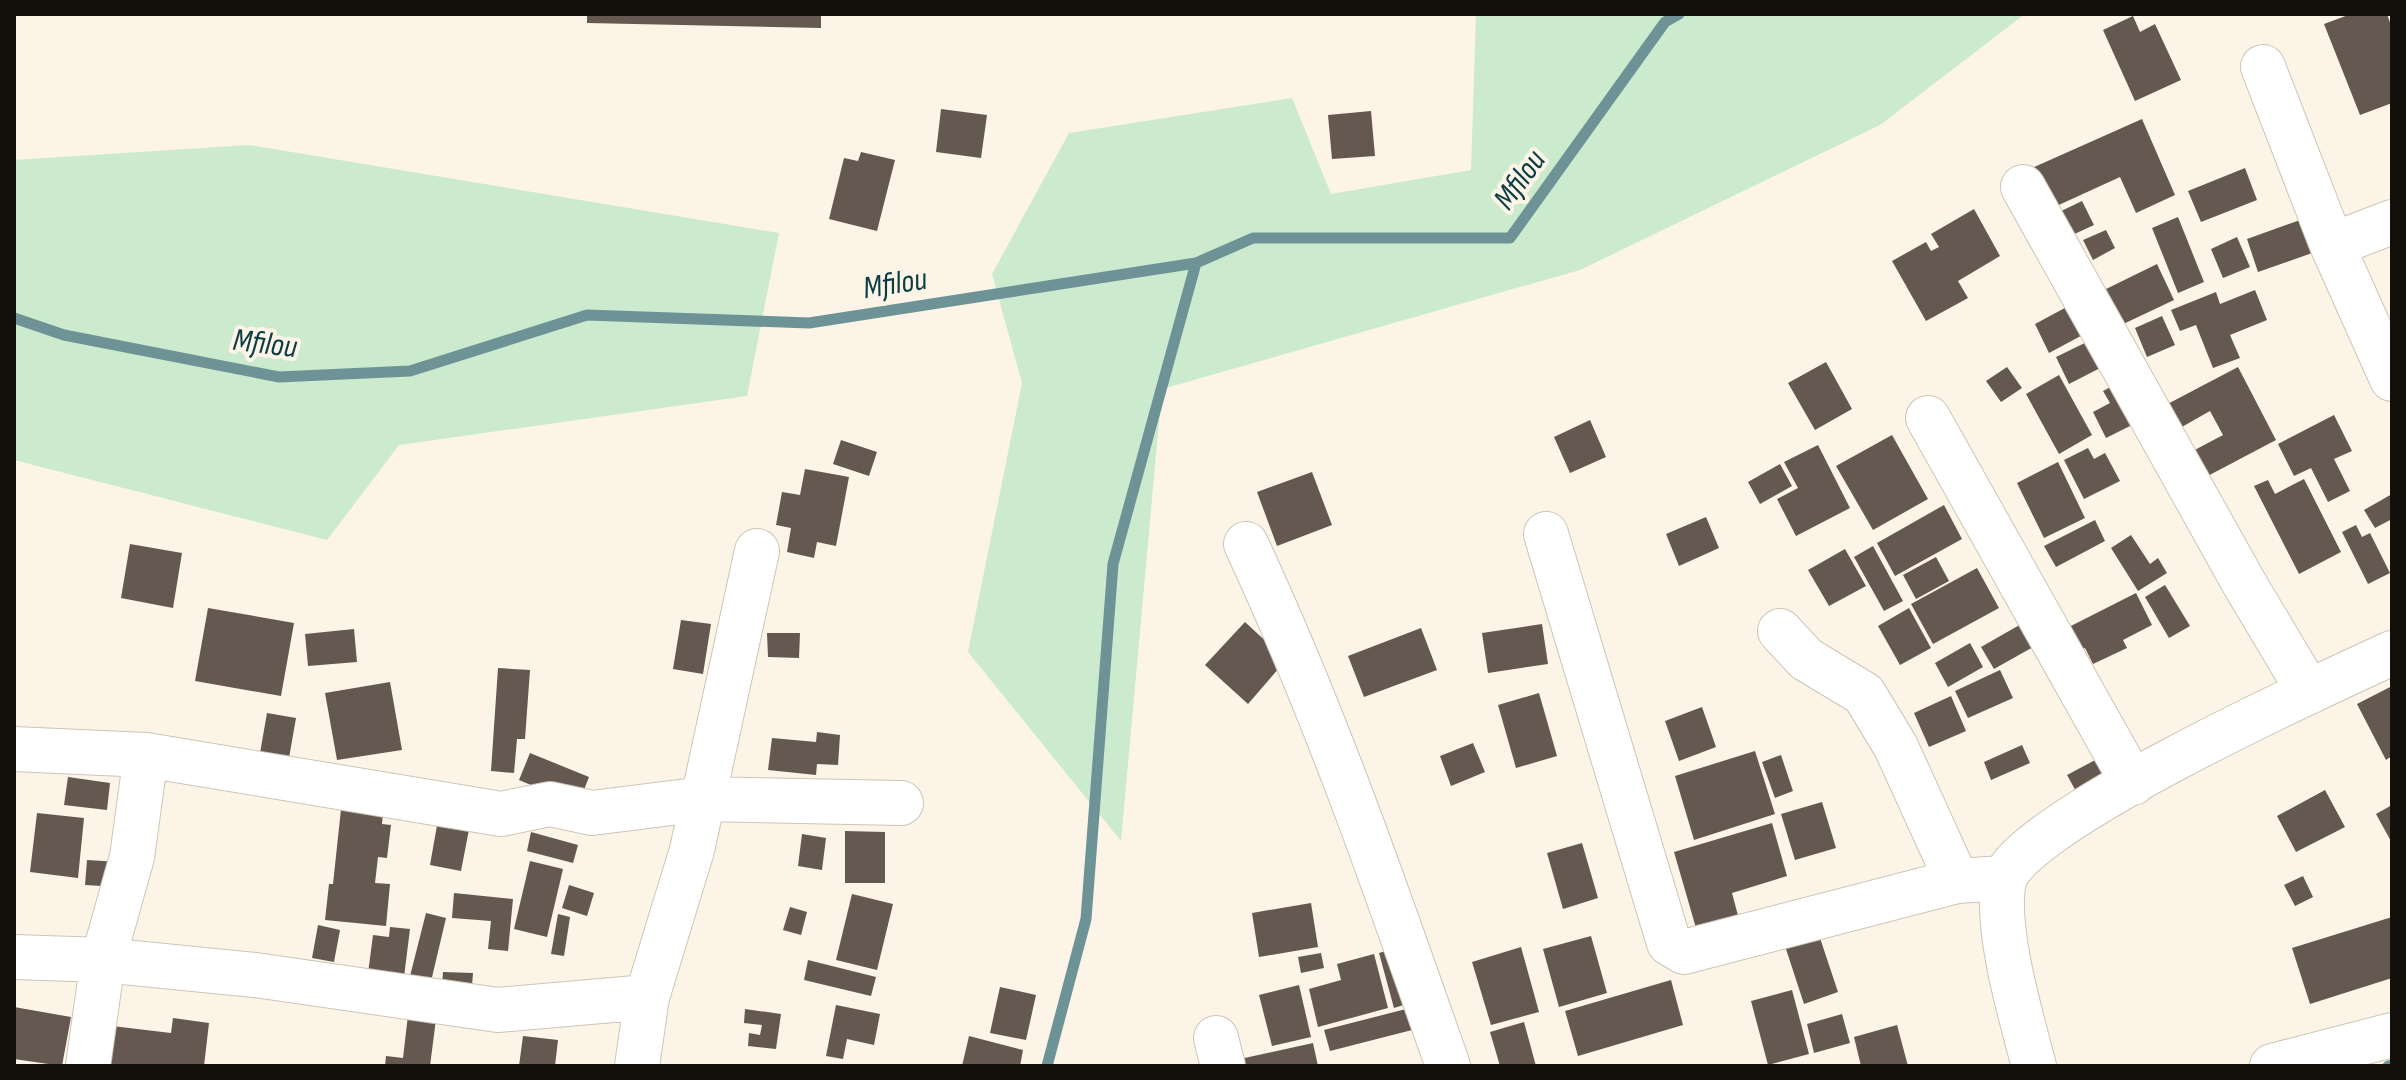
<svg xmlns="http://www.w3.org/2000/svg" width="2406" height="1080" font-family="'Sofia Sans Condensed',sans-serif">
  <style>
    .green { fill: #cceace }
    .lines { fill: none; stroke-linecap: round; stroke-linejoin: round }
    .stream { stroke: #6e9396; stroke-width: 11 }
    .building { fill: #645850 }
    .minor-casing { stroke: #cdc5b7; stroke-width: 46 }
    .minor { stroke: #fff; stroke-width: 44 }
    .labels { text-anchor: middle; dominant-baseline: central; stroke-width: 8; stroke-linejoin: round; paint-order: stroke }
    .water-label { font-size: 32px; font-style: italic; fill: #093d43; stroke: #fcf4e6 }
  </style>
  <rect width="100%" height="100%" fill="#fcf4e6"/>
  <path class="green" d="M 1476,14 L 2025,14 L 1880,125 L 1580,270 L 1162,389 L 1121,841 L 968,652 L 1022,383 L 992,274 L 1069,133 L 1292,98 L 1331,194 L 1471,170 Z
    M 249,145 L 779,233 L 747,396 L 399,445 L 327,540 L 14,460 L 14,160 Z"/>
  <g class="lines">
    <path class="stream" d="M 14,318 L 64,335 L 279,377 L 410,371 L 587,315 L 809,323 L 1196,263 L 1253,238 L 1510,238 L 1665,22 L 1679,14
      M 1047,1066 L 1086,919 L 1113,564 L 1196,263
      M 2388,1066 L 2392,1065"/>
  </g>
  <path class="building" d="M 587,14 L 821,14 L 821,28 L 587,23 Z
    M 2351,14 L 2387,14 L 2392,28 L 2392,103 L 2360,115 L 2324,24 Z
    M 2133,16 L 2140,32 L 2155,24 L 2181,80 L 2135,101 L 2103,30 Z
    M 941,109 L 987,115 L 981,158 L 936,152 Z
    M 1371,111 L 1375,156 L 1332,159 L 1328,115 Z
    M 2142,119 L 2175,195 L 2136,213 L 2120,177 L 2050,209 L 2032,168 Z
    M 861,152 L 895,160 L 877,231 L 829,219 L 844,158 L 858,161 Z
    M 2245,168 L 2257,200 L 2201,222 L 2188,191 Z
    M 2082,201 L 2094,225 L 2068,237 L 2057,213 Z
    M 1974,209 L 2000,256 L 1958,281 L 1968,298 L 1926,321 L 1892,261 L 1926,242 L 1931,251 L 1939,247 L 1931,234 Z
    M 2178,217 L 2204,282 L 2178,293 L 2152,228 Z
    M 2303,219 L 2315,252 L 2258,272 L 2247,239 Z
    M 2106,230 L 2115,248 L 2093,260 L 2083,240 Z
    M 2237,237 L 2250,267 L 2223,278 L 2211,249 Z
    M 2157,264 L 2174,300 L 2117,327 L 2100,292 Z
    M 2255,290 L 2267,320 L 2230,335 L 2240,358 L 2213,368 L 2196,325 L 2180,331 L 2171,310 L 2216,292 L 2220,304 Z
    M 2076,302 L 2090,331 L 2049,353 L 2035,324 Z
    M 2162,316 L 2175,345 L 2147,357 L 2135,328 Z
    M 2095,338 L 2108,364 L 2069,384 L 2056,357 Z
    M 1826,362 L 1852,409 L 1815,430 L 1788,383 Z
    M 2007,367 L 2022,388 L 2001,402 L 1986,381 Z
    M 2238,367 L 2276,440 L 2202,479 L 2189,453 L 2223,435 L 2210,411 L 2173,432 L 2160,408 Z
    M 2059,375 L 2092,435 L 2059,454 L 2026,394 Z
    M 2120,382 L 2140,421 L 2106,438 L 2093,412 L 2110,403 L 2103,391 Z
    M 2334,415 L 2352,451 L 2334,459 L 2350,491 L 2328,502 L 2311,468 L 2294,476 L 2278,444 Z
    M 1590,420 L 1606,457 L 1570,473 L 1554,437 Z
    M 1892,435 L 1928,499 L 1873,530 L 1836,466 Z
    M 841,440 L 877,452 L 869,476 L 833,464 Z
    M 1818,445 L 1850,508 L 1796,536 L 1777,499 L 1798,488 L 1784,462 Z
    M 2088,448 L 2094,459 L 2105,453 L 2120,481 L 2084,499 L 2064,460 Z
    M 2058,462 L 2085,518 L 2044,538 L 2017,483 Z
    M 1780,464 L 1792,486 L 1760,504 L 1748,482 Z
    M 805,469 L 849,477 L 836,546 L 817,542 L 814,558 L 787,552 L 791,528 L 776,525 L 782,492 L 800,495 Z
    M 1312,472 L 1332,525 L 1277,546 L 1257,492 Z
    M 2304,479 L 2341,552 L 2299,574 L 2254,486 L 2268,480 L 2275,494 Z
    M 2392,494 L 2392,519 L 2375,528 L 2364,510 Z
    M 1944,505 L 1962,539 L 1895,576 L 1877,543 Z
    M 1706,517 L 1719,548 L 1679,566 L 1666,534 Z
    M 2095,520 L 2105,541 L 2056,567 L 2044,546 Z
    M 2356,525 L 2362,537 L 2370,533 L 2390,573 L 2368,584 L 2342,532 Z
    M 2131,535 L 2150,564 L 2158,558 L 2167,573 L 2138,591 L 2111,548 Z
    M 130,544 L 182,553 L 173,608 L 121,598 Z
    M 1873,546 L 1903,601 L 1884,611 L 1854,557 Z
    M 1845,549 L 1866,586 L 1829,606 L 1808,570 Z
    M 1936,557 L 1949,581 L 1916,599 L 1903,575 Z
    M 1977,568 L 1999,608 L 1933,644 L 1911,604 Z
    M 2165,585 L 2190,626 L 2169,638 L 2145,597 Z
    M 2136,593 L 2152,625 L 2123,640 L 2127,648 L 2093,664 L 2085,648 L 2072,654 L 2061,631 Z
    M 208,608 L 294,623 L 281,696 L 195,681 Z
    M 1909,608 L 1931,648 L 1900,665 L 1878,626 Z
    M 681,620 L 711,624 L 703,674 L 673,669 Z
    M 1245,622 L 1286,660 L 1248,704 L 1205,665 Z
    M 2023,623 L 2035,646 L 1994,669 L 1981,647 Z
    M 1542,624 L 1548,664 L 1488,673 L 1482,633 Z
    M 1421,628 L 1437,670 L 1364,697 L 1348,656 Z
    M 354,629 L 357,662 L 308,666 L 305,634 Z
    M 767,633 L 800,633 L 799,658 L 768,657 Z
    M 1970,643 L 1983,667 L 1948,687 L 1935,663 Z
    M 498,668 L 530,670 L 525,739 L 517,739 L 514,773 L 491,771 Z
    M 2000,670 L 2013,698 L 1968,718 L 1955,691 Z
    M 390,682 L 402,750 L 337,760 L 325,693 Z
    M 2392,686 L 2392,756 L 2386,760 L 2357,704 Z
    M 1539,693 L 1557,756 L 1516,768 L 1498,705 Z
    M 1951,696 L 1966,731 L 1929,747 L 1914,713 Z
    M 1702,707 L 1716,747 L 1679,761 L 1665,721 Z
    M 267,713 L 296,718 L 289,758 L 260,753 Z
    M 817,732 L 840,735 L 838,765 L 817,764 L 816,775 L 768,770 L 772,738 L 816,742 Z
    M 1473,743 L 1485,772 L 1451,786 L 1440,756 Z
    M 2022,745 L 2030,763 L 1991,780 L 1984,762 Z
    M 1755,751 L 1775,814 L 1694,840 L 1675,776 Z
    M 530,753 L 589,777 L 578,805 L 519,780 Z
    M 1781,755 L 1793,791 L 1775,798 L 1762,762 Z
    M 2099,758 L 2108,775 L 2077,793 L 2067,775 Z
    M 68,777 L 110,783 L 107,810 L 64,805 Z
    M 2325,790 L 2345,827 L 2296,852 L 2277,816 Z
    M 342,800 L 384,804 L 382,824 L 391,825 L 387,858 L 378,857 L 375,883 L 390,884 L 386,926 L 325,920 L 329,884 L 333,884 Z
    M 1822,802 L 1836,848 L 1795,860 L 1781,814 Z
    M 2392,805 L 2392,843 L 2376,814 Z
    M 37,813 L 84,818 L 78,878 L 30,872 Z
    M 439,814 L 471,819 L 461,871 L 430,865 Z
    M 1772,823 L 1787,876 L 1732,893 L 1740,923 L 1698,935 L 1674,852 Z
    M 845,831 L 885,832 L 885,883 L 845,883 Z
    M 531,832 L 578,845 L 573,863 L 527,851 Z
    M 802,834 L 826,838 L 822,870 L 798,866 Z
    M 1582,843 L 1598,898 L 1563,909 L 1547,853 Z
    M 87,860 L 120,862 L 118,887 L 85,885 Z
    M 530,861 L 563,869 L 547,937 L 514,929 Z
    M 2303,876 L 2313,897 L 2295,906 L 2284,885 Z
    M 569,885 L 594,893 L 587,916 L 562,908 Z
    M 454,893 L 513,899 L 508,951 L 488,949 L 491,921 L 452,918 Z
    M 852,894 L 893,904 L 877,970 L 836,960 Z
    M 1311,903 L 1318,947 L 1259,957 L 1252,913 Z
    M 790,907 L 807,912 L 801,935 L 783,930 Z
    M 426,913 L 446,918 L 429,990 L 408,984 Z
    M 558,914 L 570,917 L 564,956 L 551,954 Z
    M 2392,917 L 2392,978 L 2310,1004 L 2292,948 Z
    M 318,925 L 340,930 L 334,962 L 312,958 Z
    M 390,927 L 410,929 L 403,985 L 367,981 L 373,935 L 389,937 Z
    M 1819,935 L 1838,992 L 1804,1004 L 1785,946 Z
    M 1591,936 L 1607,993 L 1559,1007 L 1543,949 Z
    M 1399,947 L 1416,1001 L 1394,1008 L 1379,953 Z
    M 1521,947 L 1539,1012 L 1491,1025 L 1472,962 Z
    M 1321,953 L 1324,968 L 1301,973 L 1298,957 Z
    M 1374,954 L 1388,1008 L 1318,1027 L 1309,989 L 1341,980 L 1337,964 Z
    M 808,960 L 876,977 L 871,996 L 804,980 Z
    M 443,972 L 473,973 L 471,998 L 441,997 Z
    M 1671,980 L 1683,1025 L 1578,1056 L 1565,1011 Z
    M 1299,985 L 1311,1037 L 1272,1046 L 1259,995 Z
    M 1000,987 L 1036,995 L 1026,1040 L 990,1033 Z
    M 1792,990 L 1809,1054 L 1768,1065 L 1751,1001 Z
    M 836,1005 L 880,1014 L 874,1045 L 847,1039 L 843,1059 L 826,1056 Z
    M 14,1007 L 71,1017 L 62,1066 L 14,1059 Z
    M 745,1009 L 781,1014 L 776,1049 L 748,1046 L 749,1033 L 760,1035 L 762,1025 L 744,1023 Z
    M 1406,1009 L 1412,1030 L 1330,1051 L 1324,1030 Z
    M 1842,1014 L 1850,1043 L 1814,1053 L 1807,1024 Z
    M 408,1015 L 436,1019 L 430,1066 L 385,1066 L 386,1056 L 403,1058 Z
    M 173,1018 L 209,1023 L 204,1066 L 107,1066 L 112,1026 L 171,1033 Z
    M 1524,1022 L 1536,1066 L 1500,1066 L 1490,1032 Z
    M 1897,1025 L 1908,1066 L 1861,1066 L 1854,1037 Z
    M 523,1036 L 558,1040 L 555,1066 L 519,1066 Z
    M 969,1036 L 1023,1050 L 1020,1066 L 962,1066 Z
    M 1313,1043 L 1318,1066 L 1242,1066 L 1240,1059 Z"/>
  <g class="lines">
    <g class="minor-casing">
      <path id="minor" d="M 2263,67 L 2332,245 L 2392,379
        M 2023,187 L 2244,583 L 2309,692
        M 2332,245 L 2392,222
        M 1928,418 L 2133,783
        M 1546,534 L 1669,943 L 1684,952 L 1957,881 L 2004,878
        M 1246,544 C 1325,713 1386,889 1448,1066
        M 1780,631 L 1806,659 L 1864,694 L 1896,747 L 1957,881
        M 14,749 L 146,755 L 501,814 L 550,804 L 592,813 L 703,799 L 901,803
        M 14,957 L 103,960 L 255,975 L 498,1010 L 647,997
        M 1216,1038 L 1223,1066
        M 88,1066 L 103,960 L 132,857 L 146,755
        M 637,1066 L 647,997 L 692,850 L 757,551
        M 2034,1066 C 2022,1020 1994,927 2004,881 C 2016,824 2329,682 2392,653
        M 2272,1066 L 2392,1035"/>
    </g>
    <use href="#minor" class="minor"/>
  </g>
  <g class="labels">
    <g class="water-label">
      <text transform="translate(1520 180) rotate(-54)">Mfilou</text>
      <text transform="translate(895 284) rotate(-9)">Mfilou</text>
      <text transform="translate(265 344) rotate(7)">Mfilou</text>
    </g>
  </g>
  <rect width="2406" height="1080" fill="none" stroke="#13100b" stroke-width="32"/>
</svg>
